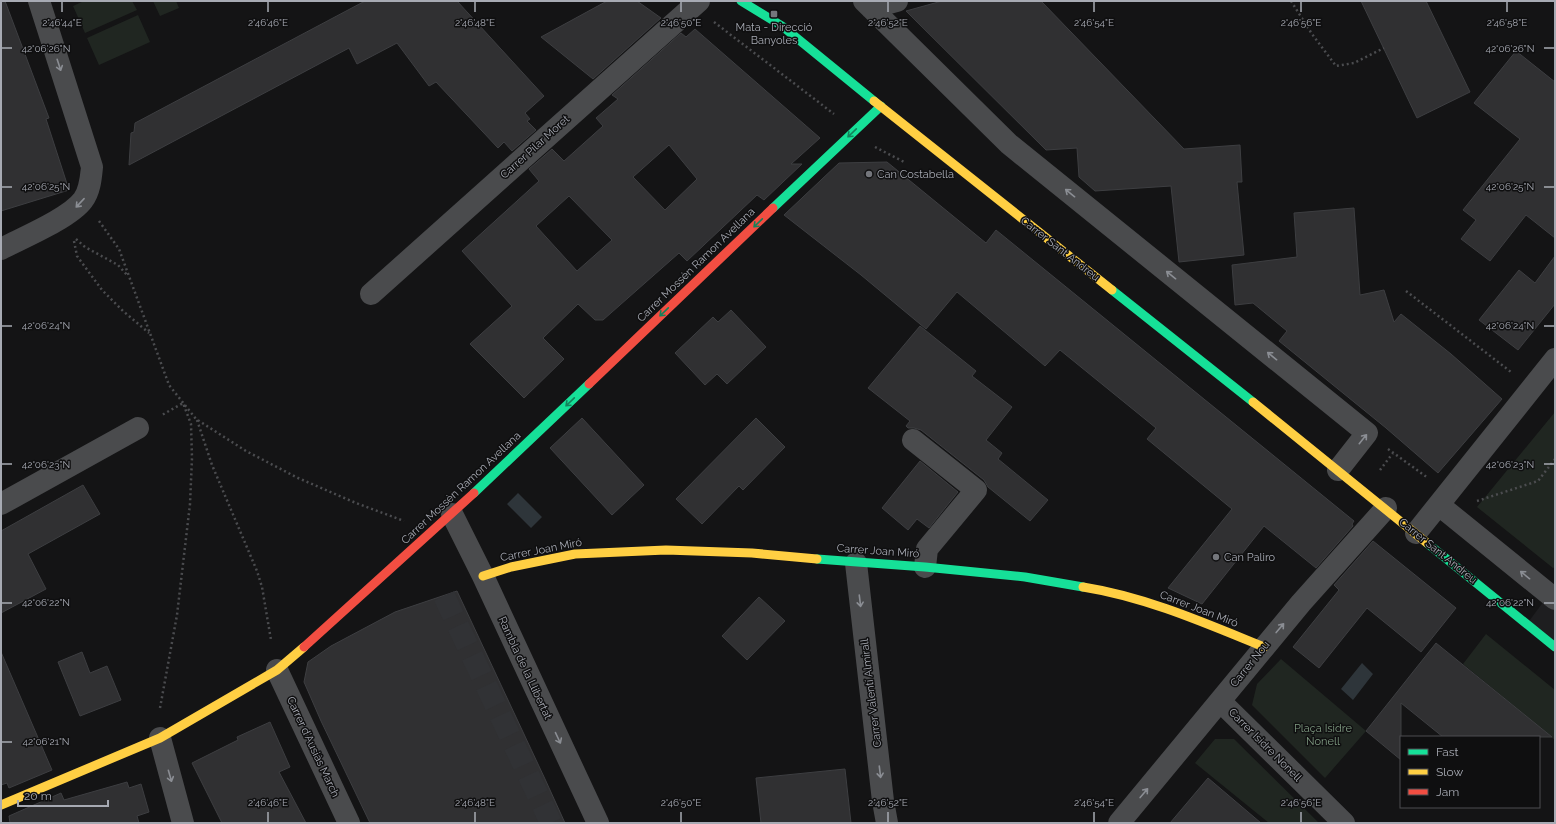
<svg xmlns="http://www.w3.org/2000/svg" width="1556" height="824" font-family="Raleway,sans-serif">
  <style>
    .built { fill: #1e1e20 }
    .green { fill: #202621 }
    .water { fill: #2e353a }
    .building { fill: #303032; stroke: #3d3e41; fill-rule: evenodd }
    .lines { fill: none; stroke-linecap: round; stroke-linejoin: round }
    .street-tunnel { stroke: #313235; stroke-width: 22; stroke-dasharray: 22 11; stroke-linecap: butt }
    .path { stroke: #4b4c4f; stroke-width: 2.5; stroke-dasharray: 2 3; stroke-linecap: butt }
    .street { stroke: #4a4b4d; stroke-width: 22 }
    .fast { stroke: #16e098; stroke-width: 9 }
    .slow { stroke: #ffcf43; stroke-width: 9 }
    .jam { stroke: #f24e42; stroke-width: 9 }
    .oneway { stroke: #8b8e94 }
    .oneway2 { stroke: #13825b }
    .ticks { fill: none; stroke: #a7aab3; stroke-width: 1.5 }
    .poi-dot { fill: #74767c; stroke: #0f0f10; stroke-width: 1.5 }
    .labels { text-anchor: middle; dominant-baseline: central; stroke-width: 3; stroke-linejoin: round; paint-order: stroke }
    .poi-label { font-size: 11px; fill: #a7aab3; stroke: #0f0f10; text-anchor: start }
    .street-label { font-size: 11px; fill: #a7aab3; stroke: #0f0f10 }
    .park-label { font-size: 11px; fill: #809c83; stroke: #0f0f10 }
    .ticks-label { font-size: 10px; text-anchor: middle; fill: #a7aab3; stroke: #0f0f10; stroke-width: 3; stroke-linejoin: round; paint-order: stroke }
  </style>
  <rect width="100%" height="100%" fill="#141415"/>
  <path class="built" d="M 1555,586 L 1555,647 L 1527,624 Z"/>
  <path class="green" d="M 84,1 L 132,1 L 137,10 L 85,33 L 73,6 Z
    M 153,1 L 176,1 L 179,8 L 160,16 Z
    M 138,15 L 150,42 L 99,65 L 87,38 Z
    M 1555,412 L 1555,567 L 1553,568 L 1477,507 Z
    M 1486,634 L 1555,690 L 1555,740 L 1463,664 Z
    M 1281,659 L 1366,731 L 1325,778 L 1252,705 L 1257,684 Z
    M 1215,739 L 1234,739 L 1319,823 L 1269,823 L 1195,763 Z"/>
  <path class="water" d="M 518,493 L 542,517 L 531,528 L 507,504 Z
    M 1362,663 L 1373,674 L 1353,700 L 1341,689 Z"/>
  <path class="building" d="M 1,1 L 5,1 L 49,118 L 46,119 L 69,190 L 1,211 Z
    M 365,1 L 457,1 L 544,96 L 525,113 L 530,119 L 527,121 L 536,130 L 512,151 L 504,142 L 498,148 L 436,82 L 429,86 L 397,43 L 357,64 L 349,48 L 129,165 L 131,133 L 134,132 L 135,123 Z
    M 607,1 L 637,1 L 661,18 L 593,79 L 541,37 Z
    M 942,1 L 1041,1 L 1184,149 L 1240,145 L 1242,182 L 1237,182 L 1244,255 L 1179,262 L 1171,186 L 1095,191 L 1079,177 L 1077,148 L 1046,150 L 906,11 Z
    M 1361,1 L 1426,1 L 1470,92 L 1417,118 Z
    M 695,29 L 820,138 L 791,164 L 802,164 L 764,200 L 757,195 L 687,261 L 679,253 L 603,320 L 595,320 L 578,304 L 543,338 L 564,359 L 524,398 L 470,344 L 512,306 L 462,251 L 539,181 L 529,169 L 552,149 L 564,161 L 603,126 L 596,118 L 618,99 L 612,95 L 681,33 L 686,37 ZM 669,145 L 697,179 L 665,210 L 633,177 ZM 569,196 L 612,240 L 577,271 L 536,226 Z
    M 1516,51 L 1555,82 L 1555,238 L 1526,215 L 1490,261 L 1461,239 L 1476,220 L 1463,210 L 1520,139 L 1474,103 Z
    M 887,162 L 986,243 L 996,230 L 1354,521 L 1352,524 L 1353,526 L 1316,568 L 1264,526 L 1202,604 L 1168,588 L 1232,509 L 1147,439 L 1156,428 L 1060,350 L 1045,366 L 957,292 L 926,329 L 861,275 L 784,215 L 839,163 Z
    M 1354,208 L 1360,295 L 1384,290 L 1394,322 L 1401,314 L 1451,354 L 1502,399 L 1438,473 L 1386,428 L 1279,341 L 1287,331 L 1253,303 L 1235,305 L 1232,265 L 1297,257 L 1294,213 Z
    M 1555,256 L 1555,304 L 1518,350 L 1479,320 L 1519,270 L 1535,283 Z
    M 731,310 L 766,347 L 727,384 L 717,374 L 705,385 L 675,353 L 713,317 L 718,322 Z
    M 920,326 L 976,371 L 972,376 L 1012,407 L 986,440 L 1002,453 L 998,459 L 1048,500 L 1030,521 L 988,487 L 984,480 L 921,430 L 914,428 L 908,428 L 906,426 L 910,421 L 868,388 Z
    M 582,418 L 644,485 L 612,515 L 550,448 Z
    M 756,418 L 785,447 L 743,490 L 739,486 L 702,524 L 676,499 Z
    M 920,461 L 958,492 L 929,528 L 917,519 L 908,530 L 882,508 Z
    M 83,485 L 100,514 L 28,554 L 46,589 L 1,613 L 1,531 Z
    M 1373,541 L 1456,608 L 1421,652 L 1367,608 L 1319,668 L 1293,647 L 1339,590 L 1334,585 Z
    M 457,591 L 545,779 L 565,823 L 370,823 L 321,721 L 304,682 L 308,662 L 331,646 L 395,612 Z
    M 759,597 L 785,621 L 747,660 L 722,636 Z
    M 1436,643 L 1552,737 L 1443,737 L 1401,703 L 1401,760 L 1366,731 Z
    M 1,652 L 52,770 L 9,788 L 7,783 L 1,785 Z
    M 82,652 L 90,673 L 107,666 L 121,700 L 80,716 L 58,662 Z
    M 270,722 L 290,767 L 279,772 L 306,823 L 222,823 L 192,763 L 238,740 L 237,737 Z
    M 845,769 L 851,823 L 761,823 L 756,778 Z
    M 1208,778 L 1261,823 L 1170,823 Z
    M 127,782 L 129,788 L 141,784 L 149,812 L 137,816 L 139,823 L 10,823 L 9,816 L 61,793 L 64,800 Z"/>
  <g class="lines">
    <path class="street-tunnel" d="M 444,596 L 551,823"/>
    <path class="path" d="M 1291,1 L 1312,34 L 1336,66 L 1354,63 L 1384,48
      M 714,22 L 834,114
      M 875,147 L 906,163
      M 99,221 L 119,249 L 169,385 L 196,419 L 246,451 L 298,478 L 356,503 L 404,521
      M 76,239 L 85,247 L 118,265 L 127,275
      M 74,241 L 77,256 L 102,290 L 123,311 L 149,333
      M 1406,291 L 1511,372
      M 197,420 L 212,465 L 257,571 L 262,587 L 271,640
      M 1388,449 L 1428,478
      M 1380,470 L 1393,453
      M 1477,501 L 1538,481 L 1555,459
      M 160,708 L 177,615 L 190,504 L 192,458 L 191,424 L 183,403 L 162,415"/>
    <path class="street" d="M 864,1 L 1009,144 L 1367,433 L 1338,470
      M 871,8 L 897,1
      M 1,249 C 22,238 70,218 83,200 C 90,191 91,177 92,167 L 39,1
      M 371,294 L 699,1
      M 913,440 L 976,490 L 927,549 L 925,567
      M 1,504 L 138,428
      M 1439,505 L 1555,599
      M 452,514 L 483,576 L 598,823
      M 1416,533 L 1555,359
      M 856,563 L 883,801 L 887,823
      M 277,670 L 349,823
      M 1220,701 L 1344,823
      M 160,738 L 183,823
      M 1119,823 L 1301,603 L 1386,508"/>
    <path class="fast" d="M 741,1 L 782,26 L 874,101
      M 773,208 L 881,106
      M 1112,290 L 1253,402
      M 474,493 L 589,384
      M 1427,543 L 1555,647
      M 817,559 L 925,567 L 1025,577 L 1083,587"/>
    <path class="slow" d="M 874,101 L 1112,290
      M 1253,402 L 1427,543
      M 483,576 L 511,567 L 575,554 L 666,550 L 752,553 L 817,559
      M 1083,587 C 1146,597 1205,623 1264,647
      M 1,805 L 160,738 L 277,670 L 304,647"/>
    <path class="jam" d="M 589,384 L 773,208
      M 304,647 L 474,493"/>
  </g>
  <defs><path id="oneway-shaft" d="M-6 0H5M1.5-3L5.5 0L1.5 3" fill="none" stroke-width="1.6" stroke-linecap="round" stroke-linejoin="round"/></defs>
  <g class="oneway">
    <use href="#oneway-shaft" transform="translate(59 65) rotate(72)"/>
    <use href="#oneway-shaft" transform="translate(1070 193) rotate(-141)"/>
    <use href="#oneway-shaft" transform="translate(80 203) rotate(133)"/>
    <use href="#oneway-shaft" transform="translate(1171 275) rotate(-141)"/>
    <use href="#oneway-shaft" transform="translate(1272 356) rotate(-141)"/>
    <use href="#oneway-shaft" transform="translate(1363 439) rotate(-51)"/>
    <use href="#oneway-shaft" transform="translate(1525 575) rotate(-141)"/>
    <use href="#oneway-shaft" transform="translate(860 601) rotate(83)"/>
    <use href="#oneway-shaft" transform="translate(1280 628) rotate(-50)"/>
    <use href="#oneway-shaft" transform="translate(558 738) rotate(65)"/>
    <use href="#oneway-shaft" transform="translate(880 772) rotate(83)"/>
    <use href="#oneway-shaft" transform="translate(170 776) rotate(74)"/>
    <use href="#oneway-shaft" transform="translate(1144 793) rotate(-50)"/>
  </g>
  <g class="oneway2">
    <use href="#oneway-shaft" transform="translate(852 133) rotate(136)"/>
    <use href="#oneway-shaft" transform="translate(758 223) rotate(136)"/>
    <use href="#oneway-shaft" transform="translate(664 312) rotate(136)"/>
    <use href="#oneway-shaft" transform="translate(570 402) rotate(136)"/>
  </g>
  <path class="ticks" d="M 62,2 L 62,12M 268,2 L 268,12M 475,2 L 475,12M 681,2 L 681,12M 888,2 L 888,12M 1094,2 L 1094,12M 1301,2 L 1301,12M 1507,2 L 1507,12M 2,48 L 12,48M 1544,48 L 1554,48M 2,187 L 12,187M 1544,187 L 1554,187M 2,326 L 12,326M 1544,326 L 1554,326M 2,464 L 12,464M 1544,464 L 1554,464M 2,603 L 12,603M 1544,603 L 1554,603M 2,742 L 12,742M 268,812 L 268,822M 475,812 L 475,822M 681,812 L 681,822M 888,812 L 888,822M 1094,812 L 1094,822M 1301,812 L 1301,822"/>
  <g class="poi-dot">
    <rect x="770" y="10" width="8" height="8" rx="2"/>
    <circle cx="869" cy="174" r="4"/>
    <circle cx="1216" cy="557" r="4"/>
  </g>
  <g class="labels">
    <g class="poi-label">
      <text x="774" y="27" text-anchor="middle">Mata - Direcció<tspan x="774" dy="13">Banyoles</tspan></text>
      <text x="877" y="174">Can Costabella</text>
      <text x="1224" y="557">Can Paliro</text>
    </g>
    <g class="street-label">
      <text transform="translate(535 147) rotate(-42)">Carrer Pilar Moret</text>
      <text transform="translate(1060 249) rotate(38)">Carrer Sant Andreu</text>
      <text transform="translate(696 265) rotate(-44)">Carrer Mossèn Ramon Avellana</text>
      <text transform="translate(461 488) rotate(-43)">Carrer Mossèn Ramon Avellana</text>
      <text transform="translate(541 550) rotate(-11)">Carrer Joan Miró</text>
      <text transform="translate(878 551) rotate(4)">Carrer Joan Miró</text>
      <text transform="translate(1438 551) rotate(39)">Carrer Sant Andreu</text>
      <text transform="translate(1199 609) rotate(21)">Carrer Joan Miró</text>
      <text transform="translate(1250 664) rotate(-51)">Carrer Nou</text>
      <text transform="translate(525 668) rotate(65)">Rambla de la Llibertat</text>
      <text transform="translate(871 693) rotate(-97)">Carrer Valentí Almirall</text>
      <text transform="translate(1265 745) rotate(45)">Carrer Isidre Nonell</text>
      <text transform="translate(313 747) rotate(65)">Carrer d'Ausiàs March</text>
    </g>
    <g class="park-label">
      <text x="1323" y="728">Plaça Isidre<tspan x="1323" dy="13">Nonell</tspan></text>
    </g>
  </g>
  <g class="ticks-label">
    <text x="62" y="26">2°46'44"E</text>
    <text x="268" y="26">2°46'46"E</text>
    <text x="475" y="26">2°46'48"E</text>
    <text x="681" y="26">2°46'50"E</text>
    <text x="888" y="26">2°46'52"E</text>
    <text x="1094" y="26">2°46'54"E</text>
    <text x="1301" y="26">2°46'56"E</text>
    <text x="1507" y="26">2°46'58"E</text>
    <text x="46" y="52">42°06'26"N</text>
    <text x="1510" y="52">42°06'26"N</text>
    <text x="46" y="190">42°06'25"N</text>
    <text x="1510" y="190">42°06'25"N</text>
    <text x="46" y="329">42°06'24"N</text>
    <text x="1510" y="329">42°06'24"N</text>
    <text x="46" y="468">42°06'23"N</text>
    <text x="1510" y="468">42°06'23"N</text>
    <text x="46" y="606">42°06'22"N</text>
    <text x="1510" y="606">42°06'22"N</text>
    <text x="46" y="745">42°06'21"N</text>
    <text x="268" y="806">2°46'46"E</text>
    <text x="475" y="806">2°46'48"E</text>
    <text x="681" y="806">2°46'50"E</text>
    <text x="888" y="806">2°46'52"E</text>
    <text x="1094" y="806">2°46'54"E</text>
    <text x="1301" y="806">2°46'56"E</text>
  </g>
  <rect width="1556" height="824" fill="none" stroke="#a7aab3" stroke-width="4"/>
  <rect x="1400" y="736" width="140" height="72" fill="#0f0f10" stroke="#4c4d51"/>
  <rect x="1408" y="749" width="20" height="6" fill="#16e098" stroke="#4c4d51"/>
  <text x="1436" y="756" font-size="12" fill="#a7aab3">Fast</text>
  <rect x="1408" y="769" width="20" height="6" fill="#ffcf43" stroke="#4c4d51"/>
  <text x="1436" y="776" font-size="12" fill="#a7aab3">Slow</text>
  <rect x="1408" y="789" width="20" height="6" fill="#f24e42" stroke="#4c4d51"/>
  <text x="1436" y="796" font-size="12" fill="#a7aab3">Jam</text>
  <path d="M18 800v6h90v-6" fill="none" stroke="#a7aab3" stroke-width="2"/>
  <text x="24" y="800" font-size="12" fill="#a7aab3" stroke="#0f0f10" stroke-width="3" paint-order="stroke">20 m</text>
</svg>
